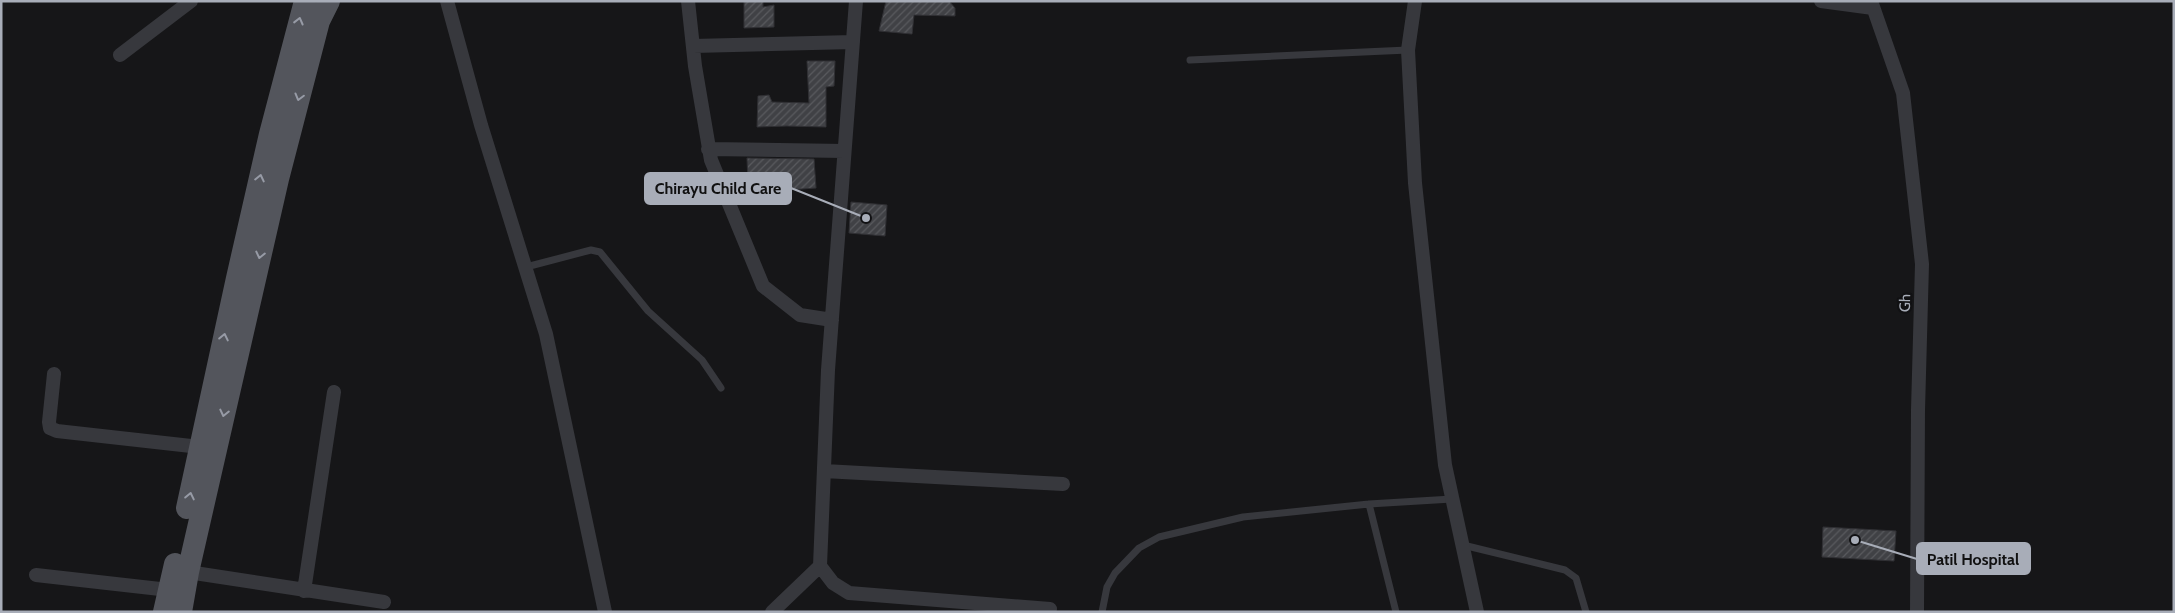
<svg xmlns="http://www.w3.org/2000/svg" width="2175" height="613" font-family="Cabin,sans-serif">
  <style>
    .building { fill: url(#building-hatch); stroke: #303034 }
    .lines { fill: none; stroke-linecap: round; stroke-linejoin: round }
    .lane { stroke: #37383d; stroke-width: 7 }
    .street { stroke: #37383d; stroke-width: 14 }
    .primary { stroke: #53555c; stroke-width: 22 }
    .oneway { stroke: #979ba6 }
    .labels { text-anchor: middle; dominant-baseline: central; stroke-width: 4.5; stroke-linejoin: round; paint-order: stroke }
    .street-label { font-size: 15px; fill: #a8adb8; stroke: #111113 }
    .leader { fill: none; stroke: #a8adb8; stroke-width: 2 }
    .callout-dot { fill: #a8adb8; stroke: #111113; stroke-width: 2 }
    .callout { fill: #a8adb8; stroke: #a8adb8; stroke-width: 2 }
    .callout-label { font-size: 16px; text-anchor: middle; font-weight: bold; fill: #111 }
  </style>
  <defs>
    <pattern id="building-hatch" width="6" height="6" patternUnits="userSpaceOnUse" patternTransform="scale(1.25)"><rect width="6" height="6" fill="#404145"/><path d="M-1 1l2-2M0 6l6-6M5 7l2-2" fill="none" stroke="#595a5e"/></pattern>
  </defs>
  <rect width="100%" height="100%" fill="#161618"/>
  <path class="building" d="M 744,1 L 763,1 L 763,7 L 774,5 L 774,27 L 744,28 Z
    M 886,1 L 949,1 L 955,8 L 955,16 L 914,15 L 912,34 L 879,31 Z
    M 807,61 L 835,61 L 834,86 L 826,87 L 826,127 L 787,126 L 757,127 L 758,96 L 769,95 L 772,102 L 809,103 Z
    M 747,158 L 814,159 L 816,188 L 787,190 L 787,188 L 748,185 Z
    M 851,202 L 887,205 L 885,236 L 849,233 Z
    M 1823,527 L 1896,531 L 1894,561 L 1822,557 Z"/>
  <g class="lines">
    <path class="lane" d="M 1190,60 L 1408,50
      M 526,267 L 591,250 L 600,252 L 648,311 L 702,360 L 721,388
      M 1369,504 L 1396,612
      M 1463,545 L 1565,570 L 1576,578 L 1586,612
      M 1102,612 L 1107,587 L 1115,573 L 1139,548 L 1159,537 L 1243,517 L 1369,504 L 1452,499"/>
    <path class="street" d="M 447,1 L 481,125 L 546,334 L 605,612
      M 688,1 L 695,66 L 711,160 L 763,286 L 800,315 L 832,320
      M 856,1 L 828,370 L 820,566 L 833,583 L 849,593 L 1050,609
      M 1415,1 L 1408,50 L 1415,183 L 1445,465 L 1477,612
      M 1821,1 L 1873,8
      M 1871,1 L 1903,93 L 1922,264 L 1918,410 L 1917,612
      M 693,46 L 853,42
      M 120,55 L 191,1
      M 708,149 L 844,151
      M 54,374 L 49,422 L 50,428 L 57,431 L 200,447
      M 824,471 L 1063,484
      M 188,572 L 384,602
      M 36,575 L 169,590
      M 304,591 L 334,392
      M 772,612 L 820,566"/>
    <path class="primary" d="M 187,508 L 237,278 L 270,134 L 305,1
      M 164,612 L 175,564
      M 181,612 L 188,572 L 278,179 L 319,21 L 329,1"/>
  </g>
  <defs><path id="oneway-chevron" d="M-2-3.5L2.5 0L-2 3.5" fill="none" stroke-width="1.6" stroke-linecap="round" stroke-linejoin="round" transform="scale(1.25)"/></defs>
  <g class="oneway">
    <use href="#oneway-chevron" transform="translate(299 21) rotate(-76)"/>
    <use href="#oneway-chevron" transform="translate(299 97) rotate(105)"/>
    <use href="#oneway-chevron" transform="translate(260 178) rotate(-77)"/>
    <use href="#oneway-chevron" transform="translate(260 255) rotate(103)"/>
    <use href="#oneway-chevron" transform="translate(224 337) rotate(-78)"/>
    <use href="#oneway-chevron" transform="translate(224 413) rotate(103)"/>
    <use href="#oneway-chevron" transform="translate(190 496) rotate(-78)"/>
  </g>
  <g class="labels">
    <g class="street-label">
      <text transform="translate(1905 303) rotate(-88)">Gh</text>
    </g>
  </g>
  <path class="leader" d="M866 218L791 188M1855 540L1917 559"/>
  <g class="callout-dot">
    <circle cx="866" cy="218" r="5"/>
    <circle cx="1855" cy="540" r="5"/>
  </g>
  <g class="callout">
    <rect x="645" y="173" width="146" height="31" rx="5"/>
    <rect x="1917" y="543" width="113" height="31" rx="5"/>
  </g>
  <g class="callout-label">
    <text x="718" y="194">Chirayu Child Care</text>
    <text x="1973" y="565">Patil Hospital</text>
  </g>
  <rect width="2175" height="613" fill="none" stroke="#a8adb8" stroke-width="5"/>
</svg>
